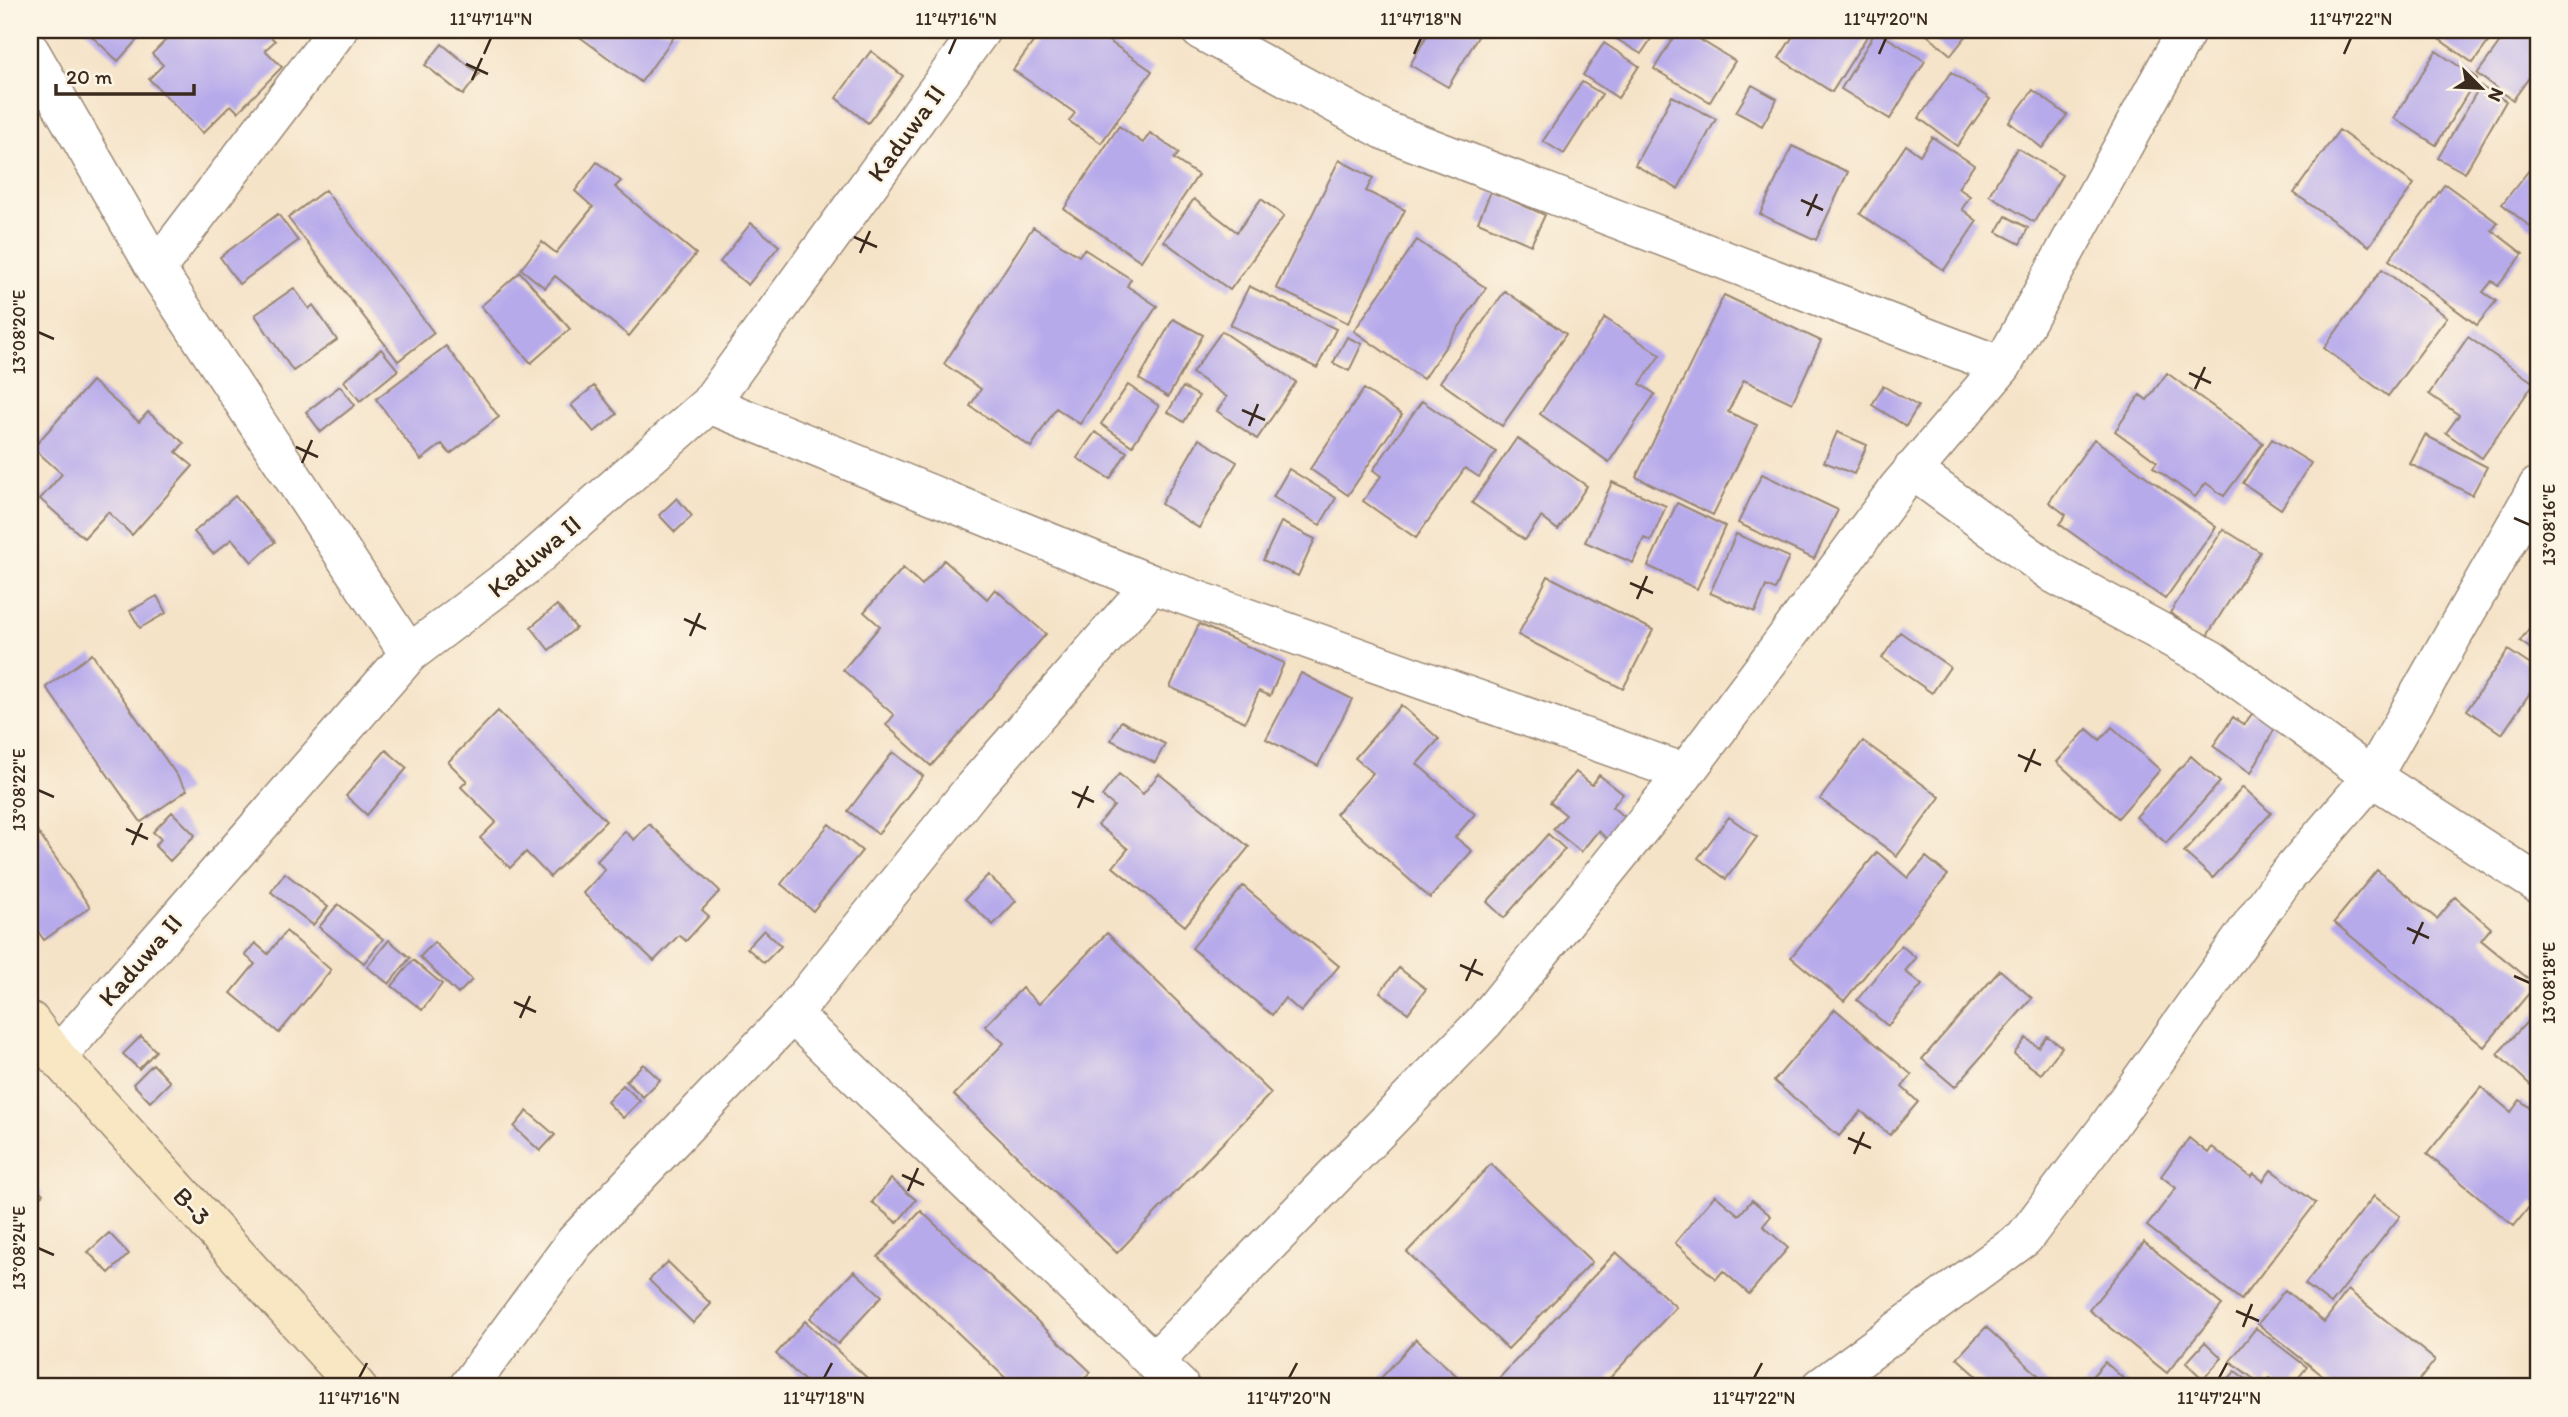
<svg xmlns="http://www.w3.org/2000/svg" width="2568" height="1417" font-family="Itim,sans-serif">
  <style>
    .building { fill: #b7aaeb }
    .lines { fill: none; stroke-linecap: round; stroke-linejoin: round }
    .minor-casing { stroke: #988673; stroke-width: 41 }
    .secondary-casing { stroke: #988673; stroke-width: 41 }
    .minor { stroke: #fff; stroke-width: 38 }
    .secondary { stroke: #f9e7c3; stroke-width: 38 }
    .ticks { fill: none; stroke: #3b2a1e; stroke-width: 2.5 }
    .labels { text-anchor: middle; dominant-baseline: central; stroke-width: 5; stroke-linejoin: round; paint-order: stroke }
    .street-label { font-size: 26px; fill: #3b2a1e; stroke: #fcf5e5 }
    .neatline { fill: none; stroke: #3b2a1e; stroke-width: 2.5 }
    .ticks-label { font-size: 18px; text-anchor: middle; fill: #3b2a1e }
  </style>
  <rect width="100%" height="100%" fill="#fcf5e5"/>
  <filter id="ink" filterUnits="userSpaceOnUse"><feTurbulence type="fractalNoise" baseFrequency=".0143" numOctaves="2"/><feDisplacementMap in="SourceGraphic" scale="14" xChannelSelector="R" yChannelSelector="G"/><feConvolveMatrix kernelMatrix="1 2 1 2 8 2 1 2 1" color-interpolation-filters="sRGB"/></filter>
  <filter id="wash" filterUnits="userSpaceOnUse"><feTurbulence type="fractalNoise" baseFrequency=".00686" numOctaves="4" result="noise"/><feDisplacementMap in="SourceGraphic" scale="28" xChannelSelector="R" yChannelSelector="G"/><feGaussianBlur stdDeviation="1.57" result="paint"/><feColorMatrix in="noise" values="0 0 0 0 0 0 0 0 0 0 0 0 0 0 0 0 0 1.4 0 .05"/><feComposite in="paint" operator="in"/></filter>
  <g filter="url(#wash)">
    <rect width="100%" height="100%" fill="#f5e3c8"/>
    <g id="blocks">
      <path class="building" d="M 85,30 L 146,30 L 118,61 Z
        M 176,30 L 264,30 L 275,41 L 265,50 L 282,67 L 238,112 L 231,105 L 203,133 L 149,79 L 163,65 L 152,54 Z
        M 575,30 L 679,30 L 641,82 L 573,32 Z
        M 1042,30 L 1093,30 L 1152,71 L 1101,143 L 1069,121 L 1075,113 L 1013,70 Z
        M 1430,30 L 1482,30 L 1448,87 L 1410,65 Z
        M 1602,30 L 1657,30 L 1641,54 Z
        M 1678,30 L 1684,30 L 1735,61 L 1710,102 L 1654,69 Z
        M 1797,30 L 1871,30 L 1832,92 L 1779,58 Z
        M 1921,30 L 1971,30 L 1951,55 Z
        M 2426,30 L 2497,30 L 2473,63 Z
        M 2509,30 L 2538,30 L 2538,65 L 2513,100 L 2477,74 Z
        M 1876,31 L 1925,61 L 1890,119 L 1841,89 Z
        M 1604,43 L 1639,66 L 1618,98 L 1583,75 Z
        M 442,44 L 479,74 L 463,95 L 425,65 Z
        M 871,51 L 903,76 L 868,123 L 836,98 Z
        M 2436,51 L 2477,78 L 2436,145 L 2394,118 Z
        M 1951,72 L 1990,99 L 1957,146 L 1919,118 Z
        M 1582,82 L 1602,94 L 1564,154 L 1543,141 Z
        M 1752,85 L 1777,99 L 1762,126 L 1736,112 Z
        M 2480,86 L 2506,101 L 2465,173 L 2438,158 Z
        M 2033,90 L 2067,115 L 2042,148 L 2009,122 Z
        M 1672,96 L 1716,119 L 1678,189 L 1635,165 Z
        M 1119,126 L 1143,143 L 1150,133 L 1179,153 L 1174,159 L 1198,175 L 1141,261 L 1064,209 Z
        M 2339,130 L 2414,184 L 2369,246 L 2294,193 Z
        M 1932,137 L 1974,165 L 1958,188 L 1970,196 L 1962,209 L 1977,221 L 1944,270 L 1860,214 L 1906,145 L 1920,155 Z
        M 1792,146 L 1848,172 L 1816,240 L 1760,214 Z
        M 2017,148 L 2062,175 L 2034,222 L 1989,195 Z
        M 2538,159 L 2538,233 L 2502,204 Z
        M 1339,160 L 1373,178 L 1366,191 L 1405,210 L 1348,323 L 1276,288 Z
        M 597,162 L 621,181 L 615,187 L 696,254 L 629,336 L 555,276 L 545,288 L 521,269 L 542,242 L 556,253 L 593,207 L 575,191 Z
        M 2445,184 L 2498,223 L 2492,230 L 2523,254 L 2498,286 L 2492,281 L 2483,292 L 2496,301 L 2477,325 L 2389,260 Z
        M 325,190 L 434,333 L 398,361 L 288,218 Z
        M 1491,191 L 1545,215 L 1531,245 L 1478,222 Z
        M 1194,199 L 1237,232 L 1261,199 L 1284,216 L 1230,290 L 1164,241 Z
        M 278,214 L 298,241 L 239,284 L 220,257 Z
        M 2006,216 L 2028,228 L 2020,244 L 1997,232 Z
        M 751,223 L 779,246 L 748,285 L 720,262 Z
        M 1033,227 L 1079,256 L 1084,249 L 1131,279 L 1127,286 L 1157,306 L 1080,424 L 1056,408 L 1031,447 L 970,406 L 981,389 L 944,364 Z
        M 1417,240 L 1486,288 L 1423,379 L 1354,331 Z
        M 2382,269 L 2447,317 L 2388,396 L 2324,348 Z
        M 520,272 L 570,329 L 531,363 L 481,306 Z
        M 1249,286 L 1336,329 L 1317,368 L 1230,325 Z
        M 294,288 L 309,309 L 313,305 L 337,340 L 293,371 L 255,315 Z
        M 1505,291 L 1566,334 L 1502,426 L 1440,382 Z
        M 1724,295 L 1821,341 L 1792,403 L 1744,380 L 1728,412 L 1757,425 L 1713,515 L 1636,477 Z
        M 1605,318 L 1660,355 L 1640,384 L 1655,394 L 1609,462 L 1540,414 Z
        M 1173,319 L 1203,335 L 1168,397 L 1139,379 Z
        M 1222,331 L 1296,382 L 1257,439 L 1217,411 L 1227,397 L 1192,373 Z
        M 1347,337 L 1362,344 L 1349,371 L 1333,363 Z
        M 2468,337 L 2534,383 L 2482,458 L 2446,433 L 2459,415 L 2429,394 Z
        M 446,346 L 499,417 L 450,454 L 442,444 L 421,460 L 376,399 Z
        M 381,349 L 398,370 L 360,401 L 344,381 Z
        M 2167,373 L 2263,443 L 2224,496 L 2206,483 L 2195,497 L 2153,467 L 2157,462 L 2115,431 L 2140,395 L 2147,400 Z
        M 92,381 L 139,422 L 148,412 L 184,443 L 176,452 L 193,466 L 132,535 L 108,512 L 84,538 L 40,499 L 62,474 L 33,448 Z
        M 1128,385 L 1159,406 L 1132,446 L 1101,424 Z
        M 340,386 L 355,405 L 321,432 L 306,412 Z
        M 594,386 L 617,414 L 594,432 L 571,405 Z
        M 1883,386 L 1918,406 L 1906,426 L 1872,405 Z
        M 1183,387 L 1199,396 L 1184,422 L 1168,412 Z
        M 1364,389 L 1402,415 L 1348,495 L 1310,469 Z
        M 1422,401 L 1496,452 L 1479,477 L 1465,468 L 1416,538 L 1363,501 L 1381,476 L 1373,470 Z
        M 1095,432 L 1127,452 L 1110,479 L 1077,458 Z
        M 1837,432 L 1867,445 L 1854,474 L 1824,462 Z
        M 2425,435 L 2487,467 L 2472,495 L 2410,464 Z
        M 1517,438 L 1587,486 L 1558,530 L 1541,517 L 1525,540 L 1472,503 Z
        M 1199,439 L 1237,462 L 1199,528 L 1161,504 Z
        M 2094,439 L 2216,527 L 2165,599 L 2059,524 L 2066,515 L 2049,502 Z
        M 2272,439 L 2311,463 L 2281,509 L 2243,483 Z
        M 1289,469 L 1336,498 L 1320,525 L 1273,497 Z
        M 1762,474 L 1838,510 L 1814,559 L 1738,523 Z
        M 1612,482 L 1666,506 L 1651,541 L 1644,538 L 1633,563 L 1585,542 Z
        M 235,496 L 275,542 L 252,562 L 232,539 L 213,554 L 194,532 Z
        M 677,498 L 692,516 L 675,532 L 659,515 Z
        M 1677,503 L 1725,526 L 1697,589 L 1648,566 Z
        M 1281,522 L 1315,539 L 1298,576 L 1263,560 Z
        M 2223,529 L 2260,552 L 2207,636 L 2170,613 Z
        M 1736,534 L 1789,557 L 1775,590 L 1766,586 L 1755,612 L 1710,593 Z
        M 944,560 L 987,599 L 995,589 L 1046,634 L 931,766 L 886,725 L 894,715 L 843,670 L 880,626 L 864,612 L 903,568 L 922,585 Z
        M 1548,576 L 1653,630 L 1623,689 L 1518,635 Z
        M 157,596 L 166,613 L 140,628 L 130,611 Z
        M 557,605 L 576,628 L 549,650 L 531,627 Z
        M 2538,616 L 2538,654 L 2520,641 Z
        M 1199,624 L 1284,663 L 1270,696 L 1259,691 L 1245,722 L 1170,687 Z
        M 1900,632 L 1950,667 L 1932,693 L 1882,658 Z
        M 2508,650 L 2538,670 L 2538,681 L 2502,734 L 2467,710 Z
        M 92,654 L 187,790 L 141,822 L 46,687 Z
        M 1301,673 L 1352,699 L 1318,766 L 1266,739 Z
        M 1401,705 L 1439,739 L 1417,764 L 1475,814 L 1455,837 L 1472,851 L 1430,898 L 1336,814 L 1373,773 L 1355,758 Z
        M 498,711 L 606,821 L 550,877 L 526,852 L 510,868 L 480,838 L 496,822 L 461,787 L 467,781 L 448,762 Z
        M 2254,711 L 2276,726 L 2251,773 L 2213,746 L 2233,717 L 2244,725 Z
        M 1121,721 L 1165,744 L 1155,763 L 1111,740 Z
        M 2112,727 L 2160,770 L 2118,818 L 2057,762 L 2087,729 L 2100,740 Z
        M 1863,741 L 1940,797 L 1897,856 L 1820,799 Z
        M 386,750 L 407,768 L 367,815 L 346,796 Z
        M 893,752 L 923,776 L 878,834 L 848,811 Z
        M 2191,756 L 2220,782 L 2166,843 L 2136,817 Z
        M 1576,772 L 1592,785 L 1599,775 L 1623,794 L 1612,807 L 1630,821 L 1612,843 L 1598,831 L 1581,852 L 1553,829 L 1566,815 L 1550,802 Z
        M 1119,774 L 1143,794 L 1159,774 L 1249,847 L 1185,926 L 1113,867 L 1128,849 L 1098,825 L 1114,806 L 1102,796 Z
        M 2243,787 L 2271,813 L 2213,878 L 2184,852 Z
        M 172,812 L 195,835 L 170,861 L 155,846 L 161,839 L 153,832 Z
        M 1729,817 L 1757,837 L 1726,879 L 1698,858 Z
        M 30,821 L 90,907 L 44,940 L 30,920 Z
        M 649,824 L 720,891 L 702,910 L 709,916 L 686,941 L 679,935 L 654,961 L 583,893 L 605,870 L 597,861 L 625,831 L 634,840 Z
        M 829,824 L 862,851 L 813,911 L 781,884 Z
        M 1548,834 L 1565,849 L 1504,918 L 1487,902 Z
        M 1877,852 L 1908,878 L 1926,857 L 1948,875 L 1844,1001 L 1791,957 Z
        M 2377,870 L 2437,919 L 2455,897 L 2491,928 L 2481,940 L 2536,985 L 2484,1047 L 2334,922 Z
        M 285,873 L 328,907 L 313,925 L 271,892 Z
        M 988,875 L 1016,901 L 993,925 L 965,899 Z
        M 1243,886 L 1339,966 L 1301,1012 L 1285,998 L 1272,1015 L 1192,948 Z
        M 338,904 L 383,939 L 364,963 L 319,927 Z
        M 764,930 L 781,946 L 764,963 L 747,948 Z
        M 286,931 L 331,970 L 279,1033 L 231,993 L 255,964 L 245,955 L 255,943 L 268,954 Z
        M 1107,933 L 1271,1093 L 1117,1253 L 954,1095 L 1004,1043 L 985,1026 L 1022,988 L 1039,1004 Z
        M 389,940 L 410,958 L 389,984 L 367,967 Z
        M 434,942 L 472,980 L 458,994 L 420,957 Z
        M 1901,945 L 1916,958 L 1905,971 L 1922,985 L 1888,1026 L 1857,1000 Z
        M 413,960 L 442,984 L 422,1010 L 392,986 Z
        M 1399,968 L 1426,989 L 1408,1013 L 1380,992 Z
        M 2000,970 L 2032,998 L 1955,1087 L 1922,1059 Z
        M 1835,1009 L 1912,1075 L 1902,1087 L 1918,1102 L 1890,1135 L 1861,1111 L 1839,1136 L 1774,1081 Z
        M 2538,1010 L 2538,1092 L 2497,1054 Z
        M 141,1036 L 156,1051 L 139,1069 L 123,1054 Z
        M 2047,1036 L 2062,1047 L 2041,1074 L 2014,1054 L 2026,1038 L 2038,1047 Z
        M 153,1064 L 170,1082 L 150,1102 L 133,1084 Z
        M 643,1064 L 660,1080 L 643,1097 L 626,1081 Z
        M 623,1085 L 640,1101 L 623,1118 L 607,1102 Z
        M 2481,1087 L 2511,1112 L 2520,1100 L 2538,1115 L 2538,1206 L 2533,1202 L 2514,1226 L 2427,1154 Z
        M 527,1111 L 555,1135 L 540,1151 L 514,1127 Z
        M 2189,1138 L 2208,1153 L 2212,1147 L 2251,1177 L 2254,1174 L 2263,1181 L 2271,1170 L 2316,1203 L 2241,1300 L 2147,1226 L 2176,1188 L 2161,1176 Z
        M 1491,1164 L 1592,1262 L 1508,1349 L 1407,1252 Z
        M 891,1179 L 916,1200 L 897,1223 L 872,1202 Z
        M 30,1180 L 43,1194 L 30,1208 Z
        M 1715,1195 L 1739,1215 L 1752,1200 L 1771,1216 L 1763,1226 L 1788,1248 L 1749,1294 L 1723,1271 L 1716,1279 L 1675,1243 Z
        M 2374,1196 L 2400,1216 L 2331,1304 L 2305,1284 Z
        M 921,1211 L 1091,1372 L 1076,1387 L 1015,1387 L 878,1257 Z
        M 109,1233 L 129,1254 L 109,1273 L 88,1252 Z
        M 2144,1242 L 2222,1305 L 2167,1373 L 2089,1310 Z
        M 1616,1252 L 1676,1307 L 1608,1380 L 1616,1387 L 1491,1387 Z
        M 668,1262 L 711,1304 L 693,1323 L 649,1280 Z
        M 854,1271 L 882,1296 L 838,1344 L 810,1318 Z
        M 2285,1290 L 2324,1322 L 2348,1290 L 2435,1360 L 2414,1387 L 2337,1387 L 2258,1324 Z
        M 805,1321 L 877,1387 L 811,1387 L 776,1354 Z
        M 1986,1327 L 2051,1387 L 1989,1387 L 1957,1358 Z
        M 2256,1328 L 2307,1367 L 2291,1387 L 2282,1387 L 2270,1378 L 2263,1386 L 2230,1361 Z
        M 1416,1339 L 1469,1387 L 1373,1387 Z
        M 2205,1342 L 2222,1358 L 2203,1379 L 2186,1363 Z
        M 2105,1362 L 2133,1387 L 2083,1387 Z
        M 2235,1371 L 2257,1387 L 2222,1387 Z"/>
    </g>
  </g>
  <g filter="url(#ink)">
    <use href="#blocks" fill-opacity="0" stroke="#988673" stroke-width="2"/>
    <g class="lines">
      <g class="minor-casing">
        <path id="minor" d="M 1200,30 L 1386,131 L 2002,366
          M 30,51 L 156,269 L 409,654
          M 156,269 L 338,30
          M 709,404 L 1152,584 L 1685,773
          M 1912,470 L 2054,574 L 2212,660 L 2372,777 L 2538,884
          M 792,1014 L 1180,1387
          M 57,1057 L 409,654 L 529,563 L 709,404 L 981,30
          M 1155,1361 L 1484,1022 L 1685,773 L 1898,488 L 2002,366 L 2187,30
          M 468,1387 L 575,1242 L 792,1014 L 974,787 L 1152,584
          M 1821,1387 L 2024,1238 L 2108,1127 L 2282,882 L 2372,777 L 2538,486"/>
      </g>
      <g class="secondary-casing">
        <path id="secondary" d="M 30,1021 L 57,1057 L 357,1387"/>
      </g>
      <use href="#minor" class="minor"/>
      <use href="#secondary" class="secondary"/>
    </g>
  </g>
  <path class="ticks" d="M 484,54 L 491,38M 949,54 L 956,38M 1414,54 L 1421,38M 1879,54 L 1886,38M 2344,54 L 2351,38M 466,64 L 488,74M 472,80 L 482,58M 1801,200 L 1823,210M 1807,216 L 1817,194M 854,237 L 877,247M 860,253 L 870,231M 38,332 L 54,339M 2189,373 L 2211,383M 2195,389 L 2205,367M 1242,410 L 1265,420M 1249,426 L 1258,404M 296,447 L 318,457M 302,463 L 312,440M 2514,518 L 2530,525M 1630,583 L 1653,593M 1637,599 L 1647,576M 684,619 L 706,629M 690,636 L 700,613M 2018,755 L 2041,765M 2025,772 L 2035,749M 38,790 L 54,797M 1072,792 L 1094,802M 1078,808 L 1088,786M 126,829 L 148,839M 132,845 L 142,823M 2407,928 L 2429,938M 2413,944 L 2423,922M 1460,965 L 1483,975M 2514,976 L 2530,983M 1466,981 L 1476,959M 514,1002 L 536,1012M 520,1018 L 530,996M 1848,1138 L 1871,1148M 1854,1154 L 1864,1132M 902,1175 L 924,1185M 908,1191 L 918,1168M 38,1248 L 54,1255M 2236,1311 L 2259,1321M 2243,1327 L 2252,1304M 359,1378 L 367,1363M 824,1378 L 832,1363M 1289,1378 L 1297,1363M 1754,1378 L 1762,1363M 2219,1378 L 2227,1363"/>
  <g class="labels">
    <g class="street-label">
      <text transform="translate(906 133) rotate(-54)">Kaduwa II</text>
      <text transform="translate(534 556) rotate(-40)">Kaduwa II</text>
      <text transform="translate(140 960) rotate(-49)">Kaduwa II</text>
      <text transform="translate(192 1206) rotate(48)">B-3</text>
    </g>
  </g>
  <rect width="2568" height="1417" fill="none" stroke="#fcf5e5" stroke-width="77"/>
  <g transform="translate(2481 88) rotate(114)" stroke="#fcf5e5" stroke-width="5" paint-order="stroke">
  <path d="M0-5L12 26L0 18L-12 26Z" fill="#3b2a1e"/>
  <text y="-10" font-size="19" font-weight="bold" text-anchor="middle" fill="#3b2a1e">N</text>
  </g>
  <path d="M56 84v10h138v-10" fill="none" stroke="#3b2a1e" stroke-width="3.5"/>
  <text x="66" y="84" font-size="21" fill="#3b2a1e" stroke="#fcf5e5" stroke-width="5" paint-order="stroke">20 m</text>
  <rect x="38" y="38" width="2492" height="1340" class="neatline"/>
  <g class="ticks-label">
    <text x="491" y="25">11°47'14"N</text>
    <text x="956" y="25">11°47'16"N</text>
    <text x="1421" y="25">11°47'18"N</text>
    <text x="1886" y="25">11°47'20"N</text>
    <text x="2351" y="25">11°47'22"N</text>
    <text transform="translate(19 332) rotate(-90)" y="6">13°08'20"E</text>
    <text transform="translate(2549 525) rotate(-90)" y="6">13°08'16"E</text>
    <text transform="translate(19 790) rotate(-90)" y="6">13°08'22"E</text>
    <text transform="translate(2549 983) rotate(-90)" y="6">13°08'18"E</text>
    <text transform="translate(19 1248) rotate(-90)" y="6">13°08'24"E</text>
    <text x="359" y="1404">11°47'16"N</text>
    <text x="824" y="1404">11°47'18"N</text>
    <text x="1289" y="1404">11°47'20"N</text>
    <text x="1754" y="1404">11°47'22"N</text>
    <text x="2219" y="1404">11°47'24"N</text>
  </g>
</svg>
